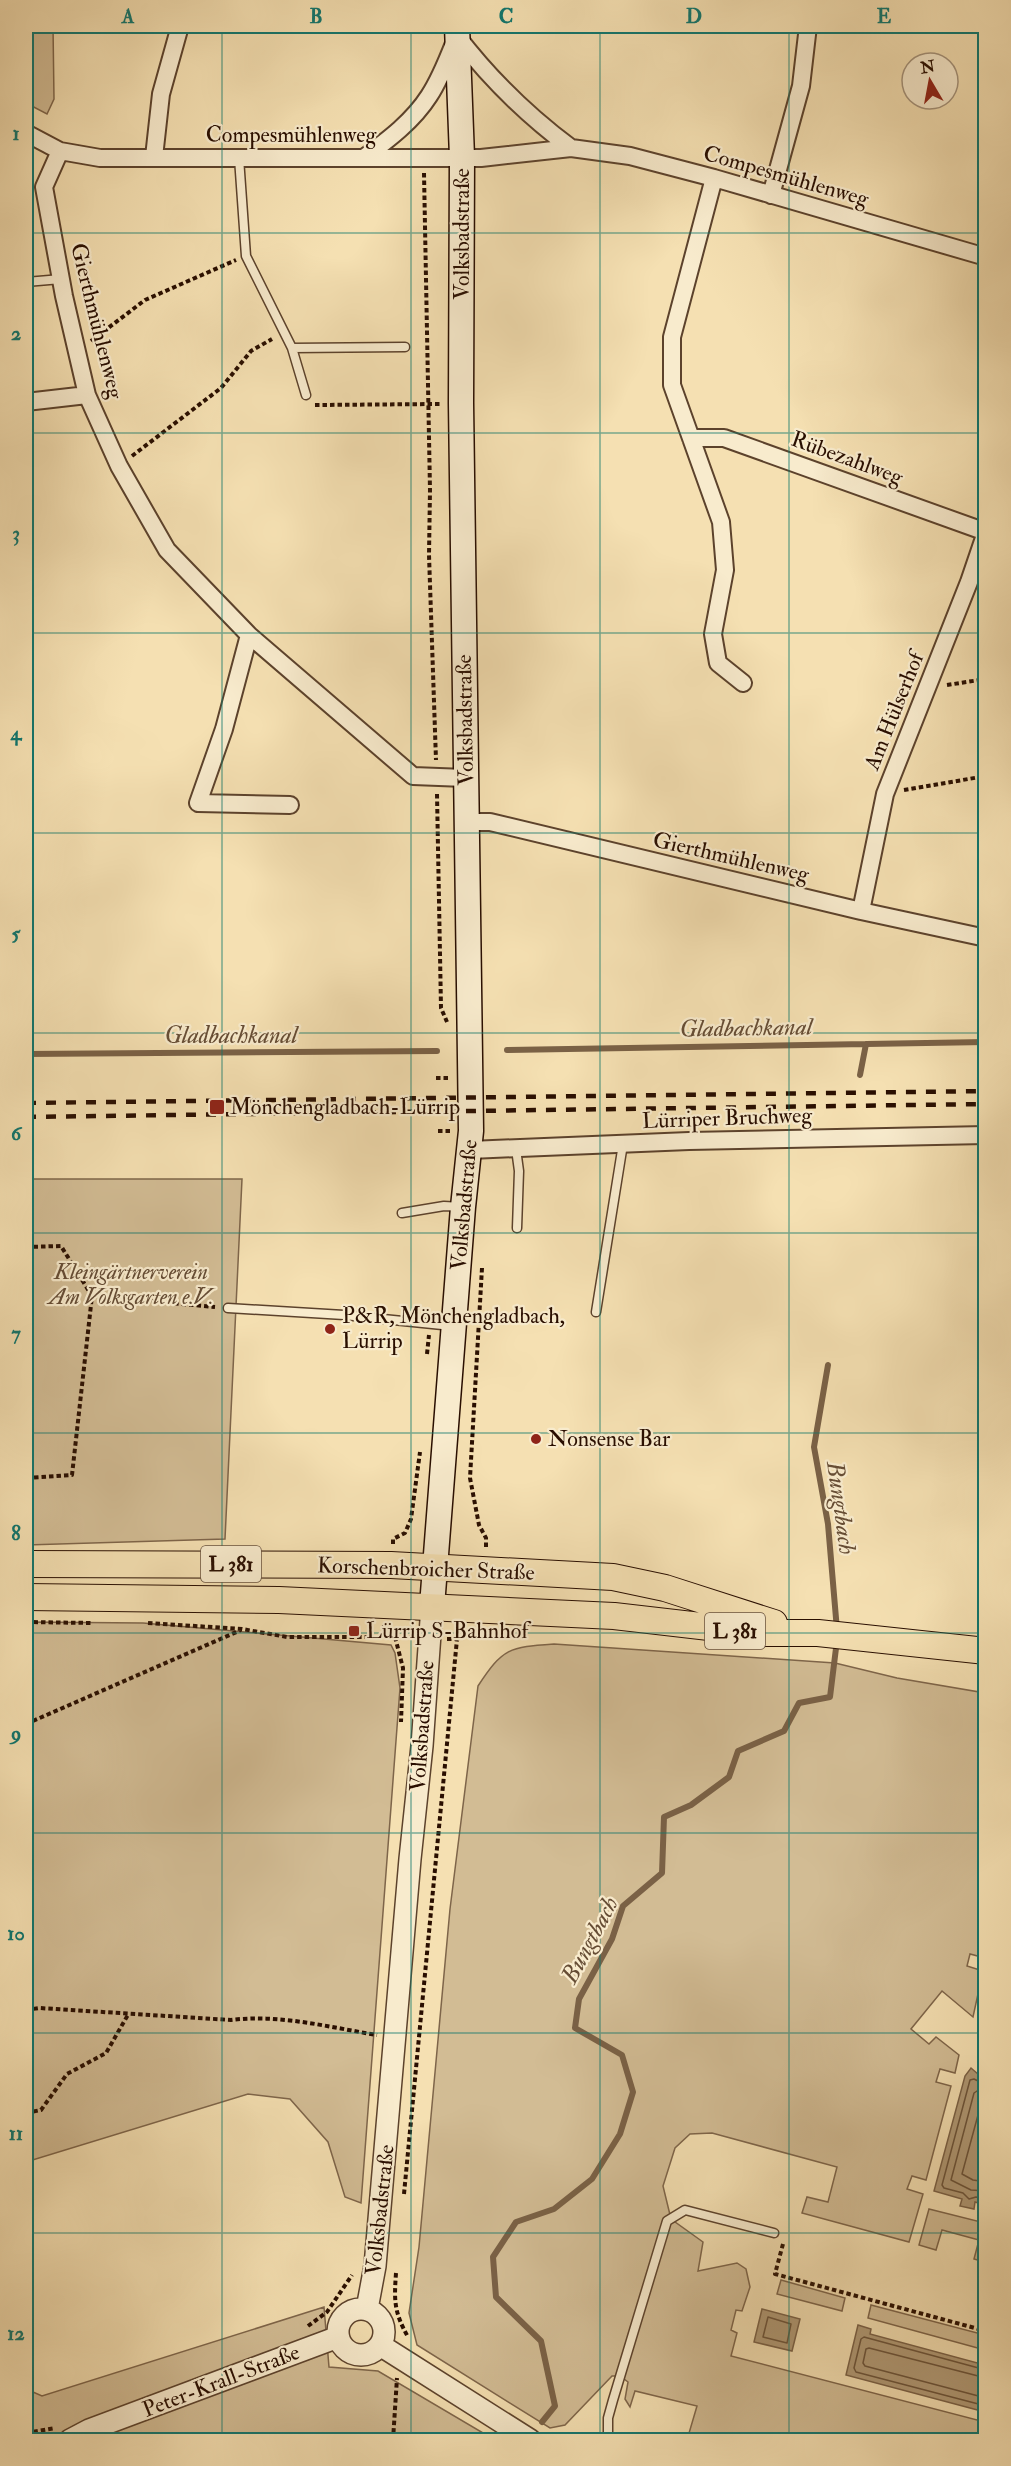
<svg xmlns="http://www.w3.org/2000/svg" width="1011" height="2466" font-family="'IM FELL Double Pica',serif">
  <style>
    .green { fill: #d2bc94; stroke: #7e654a; stroke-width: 1.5 }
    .water { fill: #b09975; stroke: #7a6146; stroke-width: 1.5 }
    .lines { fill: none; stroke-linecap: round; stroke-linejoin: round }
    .shore { stroke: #6c543a; stroke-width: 1.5 }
    .stream { stroke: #7a6146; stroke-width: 6 }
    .service-casing { stroke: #5c422c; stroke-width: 11 }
    .minor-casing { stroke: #5c422c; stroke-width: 20 }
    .tertiary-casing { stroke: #5c422c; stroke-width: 24 }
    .secondary-casing { stroke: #290e00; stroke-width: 27 }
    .primary-casing { stroke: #290e00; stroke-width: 28 }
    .path { stroke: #290e00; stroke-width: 4; stroke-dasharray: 4.5 3; stroke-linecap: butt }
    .service { stroke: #f8ebcd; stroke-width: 8 }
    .minor { stroke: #f8ebcd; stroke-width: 16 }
    .tertiary { stroke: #f8ebcd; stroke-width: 21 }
    .secondary { stroke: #f8ebcd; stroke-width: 24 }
    .primary { stroke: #f5e0b2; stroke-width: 26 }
    .rail { stroke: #290e00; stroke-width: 4.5; stroke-dasharray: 10 10; stroke-linecap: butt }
    .grid { fill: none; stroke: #0f766e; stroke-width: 1.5; stroke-opacity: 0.55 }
    .poi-dot { fill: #8f2418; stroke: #f8ebcd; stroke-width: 2 }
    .labels { text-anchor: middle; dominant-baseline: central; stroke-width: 4.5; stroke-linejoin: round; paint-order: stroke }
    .shield { fill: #f8ebcd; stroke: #67503e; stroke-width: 1.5 }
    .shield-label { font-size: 21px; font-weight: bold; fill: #290e00 }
    .street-label { font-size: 22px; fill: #290e00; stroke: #f8ebcd }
    .poi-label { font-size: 22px; fill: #290e00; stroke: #f8ebcd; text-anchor: start }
    .park-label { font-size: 22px; font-style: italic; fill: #644b34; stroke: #f8ebcd }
    .water-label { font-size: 24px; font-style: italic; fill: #664d35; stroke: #f8ebcd }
    .neatline { fill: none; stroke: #0f766e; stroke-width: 2 }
    .grid-label { font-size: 20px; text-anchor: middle; font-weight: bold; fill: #0f766e }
  </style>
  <rect width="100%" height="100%" fill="#f5e0b2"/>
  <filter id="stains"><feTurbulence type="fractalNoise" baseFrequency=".00333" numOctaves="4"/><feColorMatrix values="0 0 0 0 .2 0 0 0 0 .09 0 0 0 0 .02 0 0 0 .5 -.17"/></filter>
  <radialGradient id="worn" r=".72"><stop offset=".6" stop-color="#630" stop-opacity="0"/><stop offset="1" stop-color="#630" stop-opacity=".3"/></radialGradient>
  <path class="green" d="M 26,26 L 53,26 L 54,99 L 47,114 L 26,103 Z
    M 26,1179 L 242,1179 L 225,1539 L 26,1545 Z
    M 26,1622 L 143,1623 L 391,1645 L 395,1653 L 400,1688 L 361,2203 L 345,2197 L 328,2142 L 290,2099 L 248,2094 L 26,2162 Z
    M 554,1644 L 835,1663 L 897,1678 L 985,1693 L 985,1958 L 970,1954 L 967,1966 L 983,1971 L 973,2017 L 942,1991 L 911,2029 L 929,2044 L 936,2037 L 959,2055 L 955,2073 L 940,2069 L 936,2082 L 951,2086 L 926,2180 L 912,2176 L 907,2189 L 923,2194 L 909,2242 L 802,2213 L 807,2197 L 828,2202 L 837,2167 L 712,2133 L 690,2134 L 675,2148 L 663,2186 L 671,2219 L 703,2242 L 698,2271 L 737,2263 L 746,2269 L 750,2287 L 742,2311 L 736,2310 L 731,2330 L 737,2333 L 731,2356 L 985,2422 L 985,2440 L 749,2440 L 728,2435 L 727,2440 L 687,2440 L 697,2406 L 635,2391 L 630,2407 L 625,2399 L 628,2382 L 620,2376 L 612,2376 L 565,2425 L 550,2428 L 417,2345 L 409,2313 L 419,2247 L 450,1909 L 478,1686 C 503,1648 509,1647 554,1644 Z
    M 929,2209 L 985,2223 L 985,2262 L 974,2259 L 979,2240 L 942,2230 L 936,2250 L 919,2245 Z
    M 781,2280 L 845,2298 L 842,2311 L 777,2294 Z
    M 871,2305 L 985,2335 L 985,2350 L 868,2318 Z
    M 324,2307 L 329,2367 L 378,2371 L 495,2440 L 26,2440 L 26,2389 L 42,2396 Z"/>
  <path class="water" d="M 971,2068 L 986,2081 L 985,2205 L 975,2202 L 974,2209 L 960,2206 L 962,2199 L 934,2191 L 965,2076 Z
    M 762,2309 L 800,2319 L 792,2351 L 754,2342 Z
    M 858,2325 L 871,2329 L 870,2334 L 985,2365 L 985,2412 L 846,2375 Z"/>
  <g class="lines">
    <path class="shore" d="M 986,2085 L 974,2079 L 970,2080 L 942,2185 L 944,2188 L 963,2193 L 969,2199 L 976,2197 L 986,2199
      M 986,2092 L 977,2091 L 974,2093 L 951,2180 L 971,2190 L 986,2191
      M 986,2101 L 981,2104 L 962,2174 L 973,2180 L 986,2182
      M 768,2317 L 791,2324 L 787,2343 L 763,2337 Z
      M 986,2370 L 864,2337 L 861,2339 L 854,2368 L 856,2372 L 986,2406
      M 986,2378 L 869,2348 L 866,2349 L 863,2363 L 865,2366 L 986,2398"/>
    <path class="stream" d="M 507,1050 L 986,1042
      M 26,1054 L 437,1051
      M 860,1075 L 866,1044
      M 828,1365 L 814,1447 L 828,1524 L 837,1630
      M 542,2422 L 555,2406 L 541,2341 L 496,2297 L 493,2257 L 516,2222 L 554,2209 L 592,2179 L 620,2134 L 633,2092 L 622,2055 L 575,2028 L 579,1999 L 612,1939 L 623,1906 L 662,1873 L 664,1817 L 691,1805 L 729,1777 L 738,1751 L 784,1731 L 799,1703 L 830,1697 L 837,1640"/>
    <g class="service-casing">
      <path id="service" d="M 239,158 L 246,256 L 292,348 L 405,347
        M 26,282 L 61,279
        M 292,348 L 306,395
        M 516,1149 L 519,1171 L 517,1228
        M 402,1213 L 444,1206 L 462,1207
        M 228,1308 L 344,1315 L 452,1326
        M 596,1312 L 623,1144
        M 608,2440 L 608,2418 L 613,2400 L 667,2221 L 685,2210 L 774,2233"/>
    </g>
    <g class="minor-casing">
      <path id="minor" d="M 26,133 L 60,151 L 100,158 L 481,158 L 571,148 L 630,156 L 714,178 L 986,257
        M 60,151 L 44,187 L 64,296 L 87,395 L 119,466 L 167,550 L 249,635 L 413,776 L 465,778
        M 154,157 L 161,94 L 180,26
        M 365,157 C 389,139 413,121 429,96 C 441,78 449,56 457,36 C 490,79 528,116 571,148
        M 714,178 L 672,337 L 672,385 L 721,522 L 725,570 L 713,634 L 718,663 L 743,683
        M 771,195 L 801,86 L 808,26
        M 26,402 L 87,395
        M 691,438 L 724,438 L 986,532
        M 249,635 L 224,729 L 198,803 L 290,805
        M 466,822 L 490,822 L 861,911 L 986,938
        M 861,911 L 885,794 L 969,582 L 986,532
        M 470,1150 L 689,1141 L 986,1135"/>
    </g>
    <g class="tertiary-casing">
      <path id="tertiary" d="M338 2332a23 23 0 1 1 46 0a23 23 0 1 1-46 0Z
        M 367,2309 L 375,2266 L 410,1859 L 422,1746 L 432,1606
        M 380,2345 L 530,2440
        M 70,2440 L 89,2430 L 338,2337"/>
    </g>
    <g class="secondary-casing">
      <path id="secondary" d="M 432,1606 L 463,1207 L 471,1131 L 461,403 L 462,157 L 457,26"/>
    </g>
    <g class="primary-casing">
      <path id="primary" d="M 26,1564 L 391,1565 L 613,1577 L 665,1588 L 774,1623
        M 26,1597 L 279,1600 L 614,1616 L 761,1633 L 818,1633 L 986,1651"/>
    </g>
    <path class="path" d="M 424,173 L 430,490 L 429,555 L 436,760
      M 91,341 L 145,300 L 236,260
      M 315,405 L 440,404
      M 132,456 L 221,388 L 251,351 L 272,339
      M 947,685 L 986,679
      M 904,790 L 986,776
      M 437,794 L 441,1008 L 447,1022
      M 436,1078 L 448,1078
      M 438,1131 L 450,1131
      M 26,1247 L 61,1246 L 92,1296 L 72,1475 L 26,1478
      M 482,1268 L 470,1478 L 479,1525 L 486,1538 L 486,1548
      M 92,1296 L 215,1307
      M 427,1354 L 429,1335
      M 393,1544 L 393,1539 L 405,1533 L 411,1519 L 420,1452
      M 26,1622 L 93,1623
      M 148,1623 L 242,1629 L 287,1637 L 410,1637
      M 383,1637 L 384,1625
      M 395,1637 L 403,1668 L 401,1722
      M 447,1639 L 457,1639 L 472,1633
      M 26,1724 L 241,1630
      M 26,2010 L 39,2008 L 231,2020 C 280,2014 328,2027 377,2035
      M 26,2113 L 41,2110 L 67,2074 L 106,2053 L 129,2013
      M 404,2194 L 457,1639
      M 783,2244 L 775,2274 L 986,2331
      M 396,2273 C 394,2301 394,2312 408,2337
      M 308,2326 L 327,2312 L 352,2275
      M 26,2433 L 55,2428
      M 393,2440 L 397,2378
      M 451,2440 L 459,2438 L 483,2440"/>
    <use href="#service" class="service"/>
    <use href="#minor" class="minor"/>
    <use href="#tertiary" class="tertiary"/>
    <use href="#secondary" class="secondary"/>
    <use href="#primary" class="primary"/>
    <path class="rail" d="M 26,1103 L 986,1091
      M 26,1117 L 986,1104"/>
  </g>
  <path class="grid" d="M 222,26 L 222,2440M 411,26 L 411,2440M 600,26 L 600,2440M 789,26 L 789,2440M 26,233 L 986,233M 26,433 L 986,433M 26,633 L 986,633M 26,833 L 986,833M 26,1033 L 986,1033M 26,1233 L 986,1233M 26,1433 L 986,1433M 26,1633 L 986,1633M 26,1833 L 986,1833M 26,2033 L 986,2033M 26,2233 L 986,2233"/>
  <g class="poi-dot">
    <rect x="209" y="1099" width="16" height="16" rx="3"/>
    <circle cx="330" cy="1329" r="6"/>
    <circle cx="536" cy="1439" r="6"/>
    <rect x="348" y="1625" width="12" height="12" rx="3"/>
  </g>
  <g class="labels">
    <g class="shield">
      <rect x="201" y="1546" width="60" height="36" rx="4.5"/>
      <rect x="705" y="1613" width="60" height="36" rx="4.5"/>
    </g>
    <g class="shield-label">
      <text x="231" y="1564">L 381</text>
      <text x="735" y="1631">L 381</text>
    </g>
    <g class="street-label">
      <text x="291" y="135">Compesmühlenweg</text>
      <text transform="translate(786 176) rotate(16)">Compesmühlenweg</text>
      <text transform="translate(462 234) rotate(-90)">Volksbadstraße</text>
      <text transform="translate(97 321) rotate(76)">Gierthmühlenweg</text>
      <text transform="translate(847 458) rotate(20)">Rübezahlweg</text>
      <text transform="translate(894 711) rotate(-68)">Am Hülserhof</text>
      <text transform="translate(465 720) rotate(-91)">Volksbadstraße</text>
      <text transform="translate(731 857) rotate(13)">Gierthmühlenweg</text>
      <text transform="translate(727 1118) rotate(-2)">Lürriper Bruchweg</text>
      <text transform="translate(464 1205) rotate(-85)">Volksbadstraße</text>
      <text transform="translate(426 1569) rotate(2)">Korschenbroicher Straße</text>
      <text transform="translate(422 1726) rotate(-86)">Volksbadstraße</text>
      <text transform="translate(380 2210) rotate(-84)">Volksbadstraße</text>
      <text transform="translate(221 2381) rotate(-21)">Peter-Krall-Straße</text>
    </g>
    <g class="poi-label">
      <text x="230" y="1107">Mönchengladbach-Lürrip</text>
      <text x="342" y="1316">P&amp;R, Mönchengladbach,<tspan x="342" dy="25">Lürrip</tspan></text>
      <text x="548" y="1439">Nonsense Bar</text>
      <text x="366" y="1631">Lürrip S-Bahnhof</text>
    </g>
    <g class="park-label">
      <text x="131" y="1272">Kleingärtnerverein<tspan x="131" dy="25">Am Volksgarten e.V.</tspan></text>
    </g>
    <g class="water-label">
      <text transform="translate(746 1028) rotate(-1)">Gladbachkanal</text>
      <text x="231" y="1035">Gladbachkanal</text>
      <text transform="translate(841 1508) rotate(82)">Bungtbach</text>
      <text transform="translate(590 1940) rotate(-62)">Bungtbach</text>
    </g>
  </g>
  <rect width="1011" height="2466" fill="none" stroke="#f5e0b2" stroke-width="66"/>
  <g transform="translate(930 81) rotate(350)"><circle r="28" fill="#f8ebcd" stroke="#a5937b" stroke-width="1.5"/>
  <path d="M0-4.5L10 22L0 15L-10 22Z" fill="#8f2418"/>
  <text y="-9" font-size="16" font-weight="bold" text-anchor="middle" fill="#290e00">N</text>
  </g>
  <rect x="33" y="33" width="945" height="2400" class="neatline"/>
  <g class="grid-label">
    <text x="128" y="23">A</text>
    <text x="316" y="23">B</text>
    <text x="506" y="23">C</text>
    <text x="694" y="23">D</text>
    <text x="884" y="23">E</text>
    <text x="16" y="140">1</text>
    <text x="16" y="340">2</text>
    <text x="16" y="540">3</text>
    <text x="16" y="740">4</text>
    <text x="16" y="940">5</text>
    <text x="16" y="1140">6</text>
    <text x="16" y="1340">7</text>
    <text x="16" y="1540">8</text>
    <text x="16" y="1740">9</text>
    <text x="16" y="1940">10</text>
    <text x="16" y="2140">11</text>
    <text x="16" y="2340">12</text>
  </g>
  <rect width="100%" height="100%" filter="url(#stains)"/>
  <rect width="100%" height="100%" fill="url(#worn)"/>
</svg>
